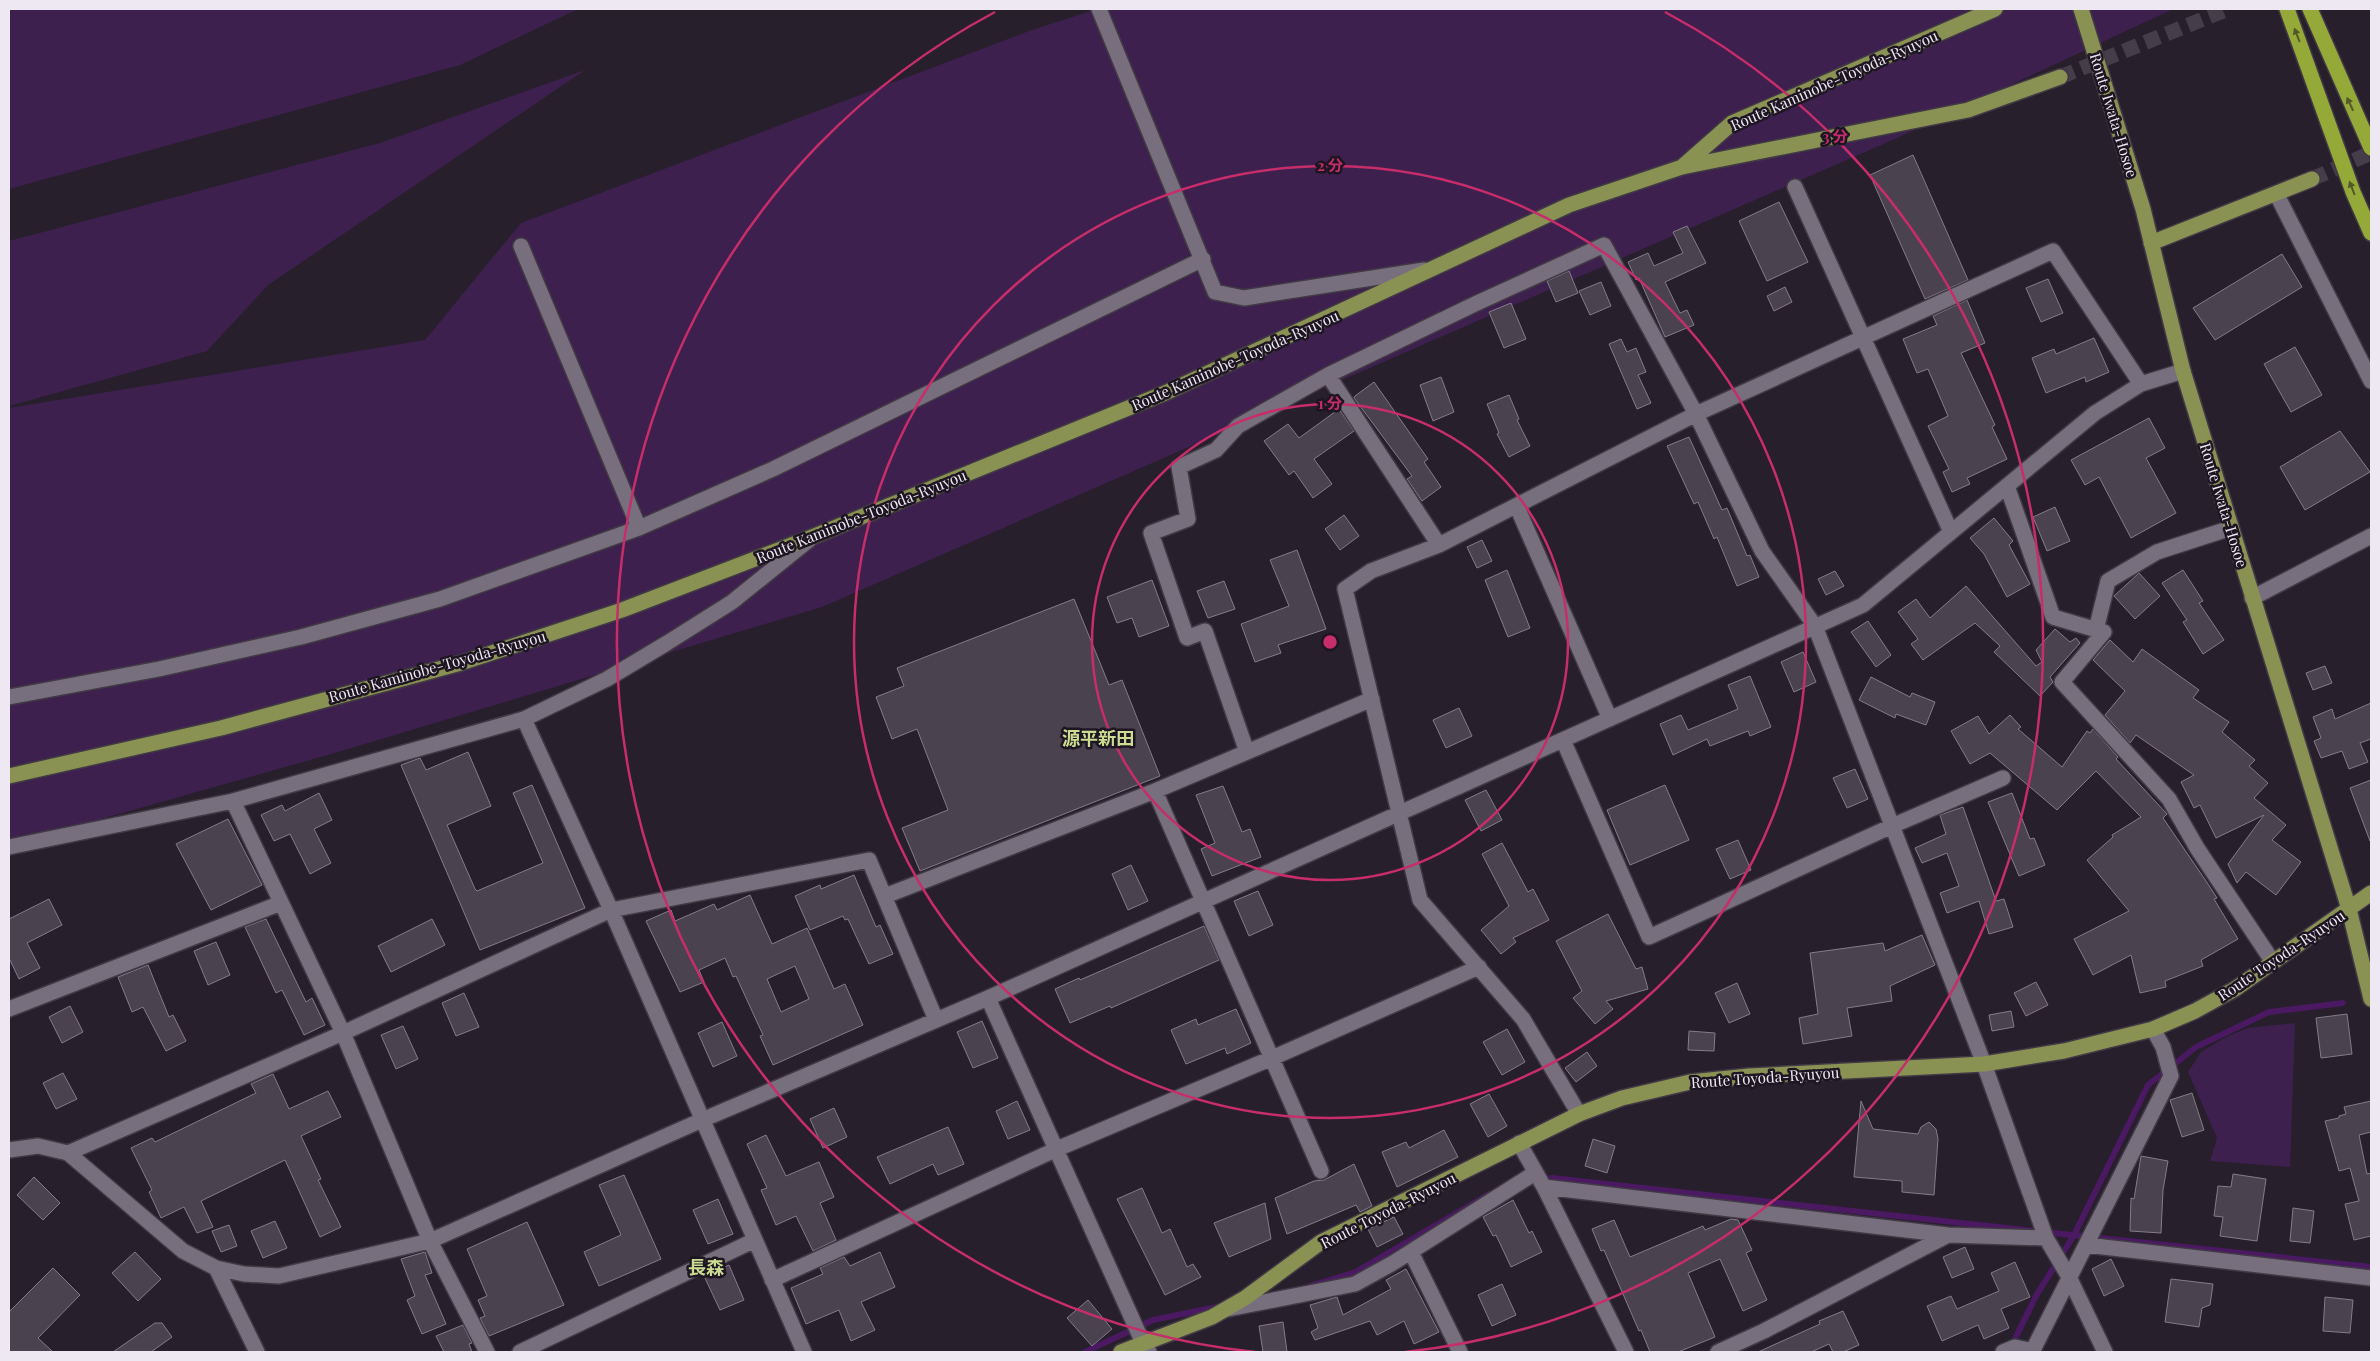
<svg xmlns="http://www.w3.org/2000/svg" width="2380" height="1361" font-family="'Playfair Display','Noto Sans JP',serif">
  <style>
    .green { fill: #3e204e }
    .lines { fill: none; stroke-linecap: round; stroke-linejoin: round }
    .stream { stroke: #4a1961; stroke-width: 6 }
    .building { fill: #4b4250; stroke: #847b8b; fill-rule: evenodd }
    .major-tunnel { stroke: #453d4a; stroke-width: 15; stroke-dasharray: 15 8; stroke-linecap: butt }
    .minor-casing { stroke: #413a45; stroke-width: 18 }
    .major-casing { stroke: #413a45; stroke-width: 18 }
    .highway-casing { stroke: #413a45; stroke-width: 18 }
    .minor { stroke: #786f7e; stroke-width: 15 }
    .major { stroke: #899253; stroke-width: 15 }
    .highway { stroke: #94a937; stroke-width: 15 }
    .oneway { fill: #53582b }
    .ring { fill: none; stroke: #c62d6a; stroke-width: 2.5 }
    .labels { text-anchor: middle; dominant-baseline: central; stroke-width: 5; stroke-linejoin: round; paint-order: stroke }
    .street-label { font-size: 15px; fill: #ede8f1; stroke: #1d1622 }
    .quarter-label { font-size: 18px; font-weight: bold; fill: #ccdd92; stroke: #1d1622 }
    .centre { fill: #c62d6a; stroke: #1d1622; stroke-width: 2.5 }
    .ring-label { font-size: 15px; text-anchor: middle; font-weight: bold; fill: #c62d6a; stroke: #1d1622; stroke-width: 5; stroke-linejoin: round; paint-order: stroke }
  </style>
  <rect width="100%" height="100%" fill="#271f2c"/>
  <path class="green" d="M 9,9 L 578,9 L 460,65 L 9,189 Z
    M 1097,9 L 2173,9 L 1897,138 L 822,607 L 331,754 L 9,845 L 9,408 L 425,340 L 521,223 L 1032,30 Z
    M 585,70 L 268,285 L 207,351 L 9,406 L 9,241 L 380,143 Z
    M 2295,1023 L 2290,1167 L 2210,1161 L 2217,1138 L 2188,1072 L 2201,1052 L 2228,1036 L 2248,1028 Z"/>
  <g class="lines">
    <path class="stream" d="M 1542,1180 L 1552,1178 L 2034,1231
      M 2044,1232 L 2371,1267
      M 1310,1286 L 1354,1273 L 1489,1194
      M 2011,1347 L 2036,1296 L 2074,1235 L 2148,1085 L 2196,1047 L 2269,1012 L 2343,1003
      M 1085,1352 L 1153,1320 L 1222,1306"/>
  </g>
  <path class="building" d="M 1913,155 L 1968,280 L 1925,299 L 1870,175 Z
    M 1779,202 L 1808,262 L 1767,281 L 1739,221 Z
    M 1687,226 L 1706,263 L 1665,282 L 1680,313 L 1687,310 L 1694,325 L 1665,337 L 1639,278 L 1636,280 L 1628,262 L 1648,253 L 1654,266 L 1683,253 L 1673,232 Z
    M 2282,254 L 2302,287 L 2215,340 L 2193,308 Z
    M 1569,271 L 1578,293 L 1556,302 L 1547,281 Z
    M 2048,279 L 2063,313 L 2041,322 L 2026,288 Z
    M 1601,282 L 1611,306 L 1590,315 L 1579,291 Z
    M 1785,287 L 1792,302 L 1774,311 L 1767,296 Z
    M 1967,300 L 1985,343 L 1961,353 L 1995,425 L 1992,427 L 2007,459 L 1967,478 L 1970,484 L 1952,492 L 1943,472 L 1949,469 L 1928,426 L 1948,416 L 1928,369 L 1917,373 L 1903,339 L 1937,325 L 1933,316 Z
    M 1511,303 L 1526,339 L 1504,348 L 1489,312 Z
    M 2094,338 L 2109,372 L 2086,382 L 2085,377 L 2046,393 L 2032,358 L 2054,349 L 2056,354 Z
    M 1621,339 L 1627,352 L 1636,348 L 1646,372 L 1638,375 L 1651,403 L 1637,409 L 1609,344 Z
    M 2295,347 L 2322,395 L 2291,412 L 2264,364 Z
    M 1441,377 L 1454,412 L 1433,421 L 1420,385 Z
    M 1374,382 L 1428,459 L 1424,462 L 1441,487 L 1422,501 L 1407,479 L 1412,476 L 1354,398 L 1355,396 Z
    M 1509,395 L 1519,419 L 1517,420 L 1530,446 L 1509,457 L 1497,434 L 1499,433 L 1487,404 Z
    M 1339,409 L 1354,431 L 1314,459 L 1332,484 L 1313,498 L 1294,471 L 1289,475 L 1264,441 L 1288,424 L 1299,438 Z
    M 2149,418 L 2165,448 L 2146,458 L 2176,513 L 2131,538 L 2099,477 L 2085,485 L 2071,460 Z
    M 2340,431 L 2370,472 L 2305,510 L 2280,467 Z
    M 1689,437 L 1722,510 L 1727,508 L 1747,556 L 1750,555 L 1759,577 L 1737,586 L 1717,537 L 1714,539 L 1698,502 L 1694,504 L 1667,446 Z
    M 2055,507 L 2070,541 L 2047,551 L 2033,517 Z
    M 1344,515 L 1359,536 L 1340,550 L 1325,529 Z
    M 1994,518 L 2013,541 L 2009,545 L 2030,584 L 2007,597 L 1984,554 L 1970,538 Z
    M 1482,540 L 1492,561 L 1477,568 L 1467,547 Z
    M 1297,550 L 1326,629 L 1278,645 L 1281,653 L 1255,662 L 1241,624 L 1289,606 L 1270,560 Z
    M 1507,570 L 1530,628 L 1508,637 L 1485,580 Z
    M 2183,570 L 2203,601 L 2199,603 L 2224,640 L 2203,654 L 2183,622 L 2187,620 L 2162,583 Z
    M 1835,571 L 1844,586 L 1826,595 L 1818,579 Z
    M 2139,573 L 2160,596 L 2135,619 L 2114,596 Z
    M 1152,580 L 1169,626 L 1139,637 L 1132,618 L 1117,623 L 1107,597 Z
    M 1224,581 L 1235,609 L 1208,618 L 1197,591 Z
    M 1966,586 L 2036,666 L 2042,662 L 2036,650 L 2055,629 L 2070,642 L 2076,638 L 2080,643 L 2050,677 L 2053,682 L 2040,696 L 1994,652 L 2000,646 L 1975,623 L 1923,660 L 1911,644 L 1918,639 L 1898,612 L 1916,599 L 1930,618 Z
    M 1074,599 L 1109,685 L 1122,680 L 1160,776 L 920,871 L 902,828 L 948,810 L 917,729 L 892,739 L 876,697 L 904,686 L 897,668 Z
    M 1868,621 L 1891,655 L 1876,667 L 1851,632 Z
    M 2110,640 L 2133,662 L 2142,649 L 2199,690 L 2193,698 L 2229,722 L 2222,732 L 2255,760 L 2249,766 L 2268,783 L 2254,798 L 2286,825 L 2272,840 L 2301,862 L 2276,895 L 2246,872 L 2237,883 L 2228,864 L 2264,815 L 2216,838 L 2200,805 L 2194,808 L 2181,782 L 2194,775 L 2136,735 L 2130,743 L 2105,715 L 2125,691 L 2093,660 Z
    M 1803,652 L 1816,682 L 1794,692 L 1781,662 Z
    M 2325,666 L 2332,683 L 2313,690 L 2306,673 Z
    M 1750,676 L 1771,727 L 1750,736 L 1748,731 L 1710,746 L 1707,739 L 1673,755 L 1660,724 L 1681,715 L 1688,730 L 1738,709 L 1728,685 Z
    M 1871,677 L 1910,697 L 1912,693 L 1935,702 L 1926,725 L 1896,714 L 1895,718 L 1859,700 Z
    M 2371,703 L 2371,739 L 2360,743 L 2368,762 L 2349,769 L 2342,751 L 2321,758 L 2314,741 L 2321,738 L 2313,717 L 2332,709 L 2335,719 Z
    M 1459,708 L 1472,736 L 1446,748 L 1433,720 Z
    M 2010,715 L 2021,727 L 2018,729 L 2062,767 L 2087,731 L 2090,733 L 2093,729 L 2118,757 L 2116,759 L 2167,814 L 2163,818 L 2206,881 L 2217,898 L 2214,899 L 2238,939 L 2201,960 L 2203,966 L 2165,981 L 2166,987 L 2140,993 L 2131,955 L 2093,975 L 2074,939 L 2129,911 L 2087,860 L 2113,837 L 2112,835 L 2141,817 L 2096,771 L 2057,810 L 1990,753 L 1970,764 L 1951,731 L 1978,716 L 1989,734 Z
    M 468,752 L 491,806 L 447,825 L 475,889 L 477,891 L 543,863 L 513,793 L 532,785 L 585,908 L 480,950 L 401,765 L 420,758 L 426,770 Z
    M 1855,769 L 1868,799 L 1847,808 L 1833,778 Z
    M 2371,780 L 2371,841 L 2370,841 L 2350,788 Z
    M 1665,785 L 1689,840 L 1630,865 L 1607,810 Z
    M 1223,786 L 1242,832 L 1250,829 L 1261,857 L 1212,876 L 1201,849 L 1215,843 L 1196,795 Z
    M 1486,790 L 1502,820 L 1481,831 L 1465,800 Z
    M 319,793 L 332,820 L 314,829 L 331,863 L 310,874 L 290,834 L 274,841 L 261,815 L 282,805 L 285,811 Z
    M 2012,793 L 2030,839 L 2034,838 L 2045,865 L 2019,876 L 1988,802 Z
    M 1963,807 L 1996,901 L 2004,899 L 2013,927 L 1989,934 L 1979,901 L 1947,913 L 1940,893 L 1959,886 L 1947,853 L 1922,863 L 1915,848 L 1946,834 L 1940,815 Z
    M 228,819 L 262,885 L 211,910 L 176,844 Z
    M 1738,840 L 1751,870 L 1730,879 L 1716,849 Z
    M 1502,843 L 1528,892 L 1533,889 L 1549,920 L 1513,938 L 1516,942 L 1501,954 L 1481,930 L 1509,906 L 1482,854 Z
    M 1131,865 L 1148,901 L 1128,910 L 1112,874 Z
    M 854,875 L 876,927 L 880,925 L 893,954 L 869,964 L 848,919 L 845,920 L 843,916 L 810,930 L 795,896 L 820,885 L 821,889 Z
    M 1258,891 L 1273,925 L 1249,936 L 1234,901 Z
    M 750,895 L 772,944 L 807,928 L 834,989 L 845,984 L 863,1025 L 773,1065 L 760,1036 L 763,1035 L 736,976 L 733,977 L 725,958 L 699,970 L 704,982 L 680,992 L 646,921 L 671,910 L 675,921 L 714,904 L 717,910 ZM 795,966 L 809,999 L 781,1012 L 767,979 Z
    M 49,899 L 62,925 L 27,943 L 40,968 L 19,979 L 9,958 L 9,919 Z
    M 1608,914 L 1636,969 L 1642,967 L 1648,989 L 1606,1001 L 1613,1009 L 1595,1024 L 1573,998 L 1582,991 L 1556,941 Z
    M 266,919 L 306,1002 L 312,998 L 325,1025 L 304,1035 L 282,990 L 276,993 L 245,927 Z
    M 432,919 L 445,945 L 391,972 L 378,946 Z
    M 1204,926 L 1219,960 L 1111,1008 L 1110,1006 L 1070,1023 L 1055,989 L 1079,978 L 1080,980 Z
    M 1922,935 L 1935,965 L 1890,986 L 1892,1001 L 1847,1008 L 1852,1036 L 1803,1044 L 1799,1018 L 1818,1014 L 1810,953 L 1883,943 L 1885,951 Z
    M 216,942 L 230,975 L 208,985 L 194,951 Z
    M 148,965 L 169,1017 L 173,1015 L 186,1041 L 166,1051 L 143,1007 L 132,1012 L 118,977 Z
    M 2036,982 L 2048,1005 L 2026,1016 L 2014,993 Z
    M 1737,983 L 1750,1014 L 1729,1023 L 1715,993 Z
    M 464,993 L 479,1027 L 456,1036 L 442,1003 Z
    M 70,1006 L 83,1032 L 62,1043 L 49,1017 Z
    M 1236,1009 L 1251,1043 L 1227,1054 L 1225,1048 L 1186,1064 L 1171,1030 L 1196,1019 L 1198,1025 Z
    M 2011,1011 L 2014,1027 L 1992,1031 L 1989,1015 Z
    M 2347,1014 L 2352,1054 L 2321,1058 L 2316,1018 Z
    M 982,1021 L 998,1058 L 973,1068 L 957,1032 Z
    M 722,1022 L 737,1056 L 713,1067 L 698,1033 Z
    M 403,1026 L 418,1059 L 396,1069 L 381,1035 Z
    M 1507,1029 L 1525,1062 L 1502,1075 L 1483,1042 Z
    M 1689,1031 L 1715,1033 L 1714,1051 L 1688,1050 Z
    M 1587,1052 L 1597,1066 L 1576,1082 L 1565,1068 Z
    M 63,1073 L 77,1099 L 56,1109 L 43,1083 Z
    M 273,1074 L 289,1109 L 328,1091 L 341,1117 L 301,1136 L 321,1179 L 318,1180 L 341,1227 L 320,1237 L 285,1160 L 201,1201 L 213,1227 L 197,1233 L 184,1207 L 161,1218 L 149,1192 L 152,1190 L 131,1148 L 152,1138 L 155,1142 L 256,1093 L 251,1084 Z
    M 2192,1093 L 2204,1130 L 2182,1137 L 2170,1100 Z
    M 1489,1094 L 1507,1126 L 1488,1137 L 1470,1104 Z
    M 1017,1101 L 1030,1130 L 1008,1139 L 996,1111 Z
    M 1861,1101 L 1873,1129 L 1918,1134 L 1921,1127 L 1929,1122 L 1936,1129 L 1938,1139 L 1934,1195 L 1902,1192 L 1902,1181 L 1854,1177 Z
    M 2371,1101 L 2371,1132 L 2359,1135 L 2367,1174 L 2371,1173 L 2371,1236 L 2354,1240 L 2345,1204 L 2359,1201 L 2350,1168 L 2339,1171 L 2325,1121 L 2339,1118 L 2339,1116 L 2346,1114 L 2344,1107 Z
    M 834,1108 L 847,1137 L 823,1148 L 810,1119 Z
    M 948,1127 L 964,1164 L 938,1175 L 933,1164 L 890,1184 L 877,1157 Z
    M 1444,1130 L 1458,1157 L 1397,1187 L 1382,1152 L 1406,1142 L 1409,1148 Z
    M 766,1135 L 786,1176 L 819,1162 L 834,1197 L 820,1203 L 836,1240 L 813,1251 L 796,1216 L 776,1225 L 761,1190 L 767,1188 L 747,1144 Z
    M 1593,1139 L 1615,1146 L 1607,1173 L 1585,1166 Z
    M 2141,1156 L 2168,1161 L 2163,1190 L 2161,1233 L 2130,1231 L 2131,1198 L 2134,1199 Z
    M 1354,1164 L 1372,1206 L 1360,1212 L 1356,1205 L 1287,1234 L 1275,1198 L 1314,1181 L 1324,1180 Z
    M 2233,1174 L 2266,1179 L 2257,1241 L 2220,1236 L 2223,1217 L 2214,1216 L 2218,1186 L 2231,1187 Z
    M 624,1175 L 661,1259 L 599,1286 L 584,1252 L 621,1235 L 599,1185 Z
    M 34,1177 L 60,1203 L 43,1220 L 17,1195 Z
    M 1142,1188 L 1162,1233 L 1170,1229 L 1187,1267 L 1193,1264 L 1201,1277 L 1165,1295 L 1117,1199 Z
    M 718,1199 L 733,1234 L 708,1244 L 693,1210 Z
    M 1513,1200 L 1529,1233 L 1532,1231 L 1542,1252 L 1511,1267 L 1496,1235 L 1493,1236 L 1483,1217 Z
    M 1265,1203 L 1271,1239 L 1229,1257 L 1214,1223 Z
    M 2293,1208 L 2314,1211 L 2310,1243 L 2290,1241 Z
    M 1394,1217 L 1403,1234 L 1377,1247 L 1368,1229 Z
    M 1731,1219 L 1738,1220 L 1752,1250 L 1746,1253 L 1767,1300 L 1743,1311 L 1720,1259 L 1688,1273 L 1715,1337 L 1678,1352 L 1650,1352 L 1641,1330 L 1639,1331 L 1604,1250 L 1601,1251 L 1592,1229 L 1614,1220 L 1630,1257 L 1703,1226 L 1705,1230 Z
    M 275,1221 L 287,1248 L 263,1258 L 251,1231 Z
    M 527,1222 L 564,1305 L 489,1336 L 480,1318 L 485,1316 L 478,1300 L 487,1296 L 467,1249 Z
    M 229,1225 L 237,1246 L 221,1252 L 212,1231 Z
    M 1965,1247 L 1974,1269 L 1952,1278 L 1943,1257 Z
    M 135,1252 L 161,1279 L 138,1301 L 112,1273 Z
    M 425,1252 L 432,1273 L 425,1275 L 446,1324 L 422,1334 L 407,1300 L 415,1296 L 401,1259 Z
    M 880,1252 L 895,1287 L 861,1302 L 875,1330 L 851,1341 L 839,1310 L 806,1324 L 791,1288 L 823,1274 L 820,1268 L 844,1257 L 850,1266 Z
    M 2111,1259 L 2124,1286 L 2104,1296 L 2092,1269 Z
    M 2015,1262 L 2030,1297 L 2001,1309 L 2009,1328 L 1984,1339 L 1978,1325 L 1942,1341 L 1927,1306 L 1951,1296 L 1957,1309 L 1999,1291 L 1991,1273 Z
    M 729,1265 L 744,1300 L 720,1310 L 704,1276 Z
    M 53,1268 L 80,1295 L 38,1338 L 53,1352 L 9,1352 L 9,1312 Z
    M 1406,1269 L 1439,1332 L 1414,1344 L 1404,1321 L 1377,1335 L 1370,1321 L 1315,1340 L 1311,1332 L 1318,1328 L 1310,1305 L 1337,1297 L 1343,1315 L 1391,1289 L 1386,1280 Z
    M 2171,1279 L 2213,1284 L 2210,1305 L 2202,1308 L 2199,1327 L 2165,1322 Z
    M 1502,1284 L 1516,1315 L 1492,1326 L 1478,1295 Z
    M 2325,1297 L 2353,1300 L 2350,1333 L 2323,1331 Z
    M 1088,1300 L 1112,1329 L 1092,1346 L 1067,1318 Z
    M 1843,1311 L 1859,1345 L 1843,1352 L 1833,1352 L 1829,1344 L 1811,1352 L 1758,1352 L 1820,1324 L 1819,1321 Z
    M 1283,1322 L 1287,1352 L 1263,1352 L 1259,1326 Z
    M 155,1323 L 162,1323 L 172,1337 L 151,1352 L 113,1352 Z
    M 463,1325 L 472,1343 L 469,1344 L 472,1352 L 444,1352 L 436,1336 Z"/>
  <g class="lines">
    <path class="major-tunnel" d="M 2060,77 L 2228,9
      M 2312,179 L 2371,153"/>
    <g class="minor-casing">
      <path id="minor" d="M 1099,9 L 1215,292 L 1244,298 L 1424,270
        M 1795,187 L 1951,532
        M 2277,195 L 2371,381
        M 521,246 L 639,528
        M 1328,375 L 1439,545
        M 2007,486 L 2053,617 L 2104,632 L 2062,682 L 2169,799 L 2197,848 L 2273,962
        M 1517,507 L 1610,719
        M 2252,598 L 2371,536
        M 2096,630 L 2108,581 L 2157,552 L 2231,528
        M 9,697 L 159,669 L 301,637 L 440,599 L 639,528 L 773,469 L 1203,259
        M 524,719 L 611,910 L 804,1352
        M 1563,740 L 1649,937 L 1892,826 L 2003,778
        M 1247,752 L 1205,631 L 1187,638 L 1151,533 L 1188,519 L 1179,467 L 1216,450 L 1238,426 L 1328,375 L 1477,303 L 1604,245 L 1696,414 L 1762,551 L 1815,626 L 1984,1064 L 2046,1238 L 2069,1277 L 2105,1352
        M 1155,791 L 1321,1171
        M 233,801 L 343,1033 L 430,1241 L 487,1352
        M 9,847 L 233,801 L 524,719 L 607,679 L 667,643 L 732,602 L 809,540
        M 885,896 L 1155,791 L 1372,699
        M 988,998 L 1143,1343 L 1149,1352
        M 9,1009 L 281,903
        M 1579,1114 L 1523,1019 L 1420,900 L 1345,589 L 1371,571 L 1439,545 L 1696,414 L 2053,251 L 2141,384
        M 1519,1143 L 1544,1187 L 1626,1352
        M 9,1150 L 38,1146 L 68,1153 L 183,1251 L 216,1268 L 244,1274 L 279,1276 L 430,1241 L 702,1120 L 988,998 L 1863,605 L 2095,413 L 2141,384 L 2183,371
        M 68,1153 L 343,1033 L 611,910 L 869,860 L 936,1020
        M 1544,1187 L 1948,1235
        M 2086,1245 L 2371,1278
        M 1411,1252 L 1460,1352
        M 216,1268 L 257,1352
        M 772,1280 L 1057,1149 L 1272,1058 L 1479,967
        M 1228,1309 L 1355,1284 L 1393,1263 L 1535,1173
        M 520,1352 L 755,1240
        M 1718,1352 L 1764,1331 L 1948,1235 L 2046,1238
        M 2003,1352 L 2015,1347 L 2033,1351
        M 2032,1352 L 2171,1076 L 2163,1047 L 2153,1029"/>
    </g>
    <g class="major-casing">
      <path id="major" d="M 2081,9 L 2143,209 L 2183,371 L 2349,909 L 2371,999
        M 1682,167 L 1732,123 L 1995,9
        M 2151,243 L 2312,179
        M 9,776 L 221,728 L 461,663 L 622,610 L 812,537 L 1165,393 L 1569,205 L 1682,167 L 1968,110 L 2060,77
        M 1121,1352 L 1212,1317 L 1245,1298 L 1321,1242 L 1579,1114 L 1622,1098 L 1690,1082 L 1749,1076 L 1984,1064 L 2064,1051 L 2153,1029 L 2195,1011 L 2235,989 L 2371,893"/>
    </g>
    <g class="highway-casing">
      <path id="highway" d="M 2287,9 L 2353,192 L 2371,233
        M 2310,9 L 2371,148"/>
    </g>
    <use href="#minor" class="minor"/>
    <use href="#major" class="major"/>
    <use href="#highway" class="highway"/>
  </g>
  <defs><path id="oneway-solid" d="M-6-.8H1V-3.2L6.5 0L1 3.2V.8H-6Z" transform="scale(1.25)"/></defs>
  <g class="oneway">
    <use href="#oneway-solid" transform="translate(2297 35) rotate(-111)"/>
    <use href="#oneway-solid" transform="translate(2350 104) rotate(-115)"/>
    <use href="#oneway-solid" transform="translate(2352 188) rotate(-111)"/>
  </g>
  <g class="ring">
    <circle cx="1330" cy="642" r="238"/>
    <circle cx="1330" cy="642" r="476"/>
    <path d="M1255 1352A714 714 0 0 1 995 12M1665 12A714 714 0 0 1 1405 1352"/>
  </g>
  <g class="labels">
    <g class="street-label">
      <text transform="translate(1834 80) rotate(-24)">Route Kaminobe-Toyoda-Ryuyou</text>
      <text transform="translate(2114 115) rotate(73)">Route Iwata-Hosoe</text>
      <text transform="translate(1235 360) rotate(-24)">Route Kaminobe-Toyoda-Ryuyou</text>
      <text transform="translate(2224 505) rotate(73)">Route Iwata-Hosoe</text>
      <text transform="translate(861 516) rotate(-22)">Route Kaminobe-Toyoda-Ryuyou</text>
      <text transform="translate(437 666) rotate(-16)">Route Kaminobe-Toyoda-Ryuyou</text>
      <text transform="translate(2281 955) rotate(-34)">Route Toyoda-Ryuyou</text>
      <text transform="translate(1765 1077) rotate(-4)">Route Toyoda-Ryuyou</text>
      <text transform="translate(1388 1210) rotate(-27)">Route Toyoda-Ryuyou</text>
    </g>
    <g class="quarter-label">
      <text x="1098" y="738">源平新田</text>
      <text x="706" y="1267">長森</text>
    </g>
  </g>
  <circle cx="1330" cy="642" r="8" class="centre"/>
  <g class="ring-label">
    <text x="1835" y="142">3 分</text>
    <text x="1330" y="171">2 分</text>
    <text x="1330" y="409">1 分</text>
  </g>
  <rect width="2380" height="1361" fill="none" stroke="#ede8f1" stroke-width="20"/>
</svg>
